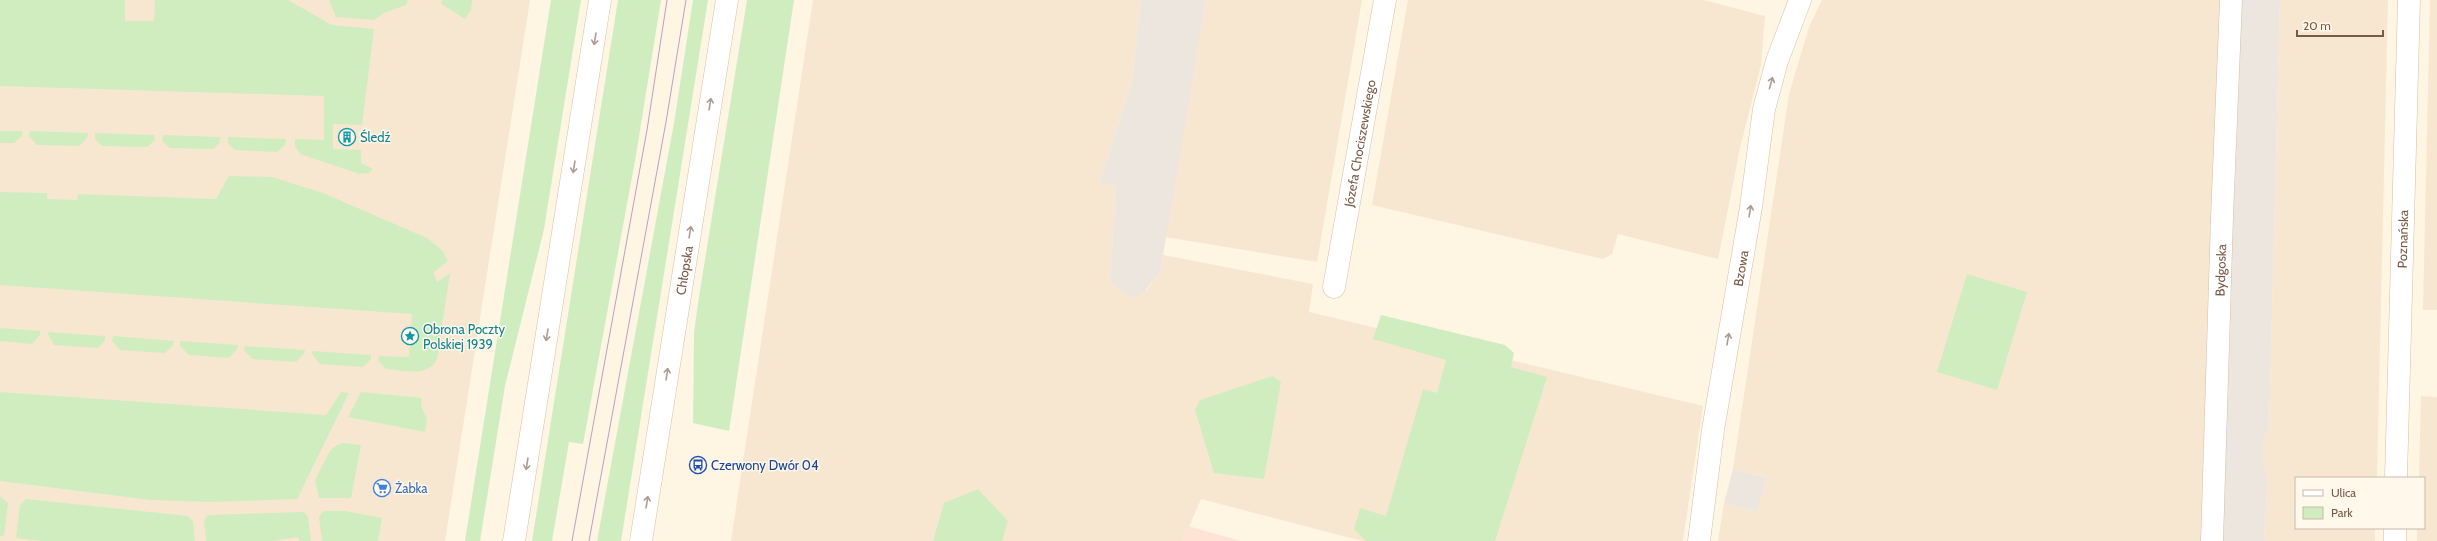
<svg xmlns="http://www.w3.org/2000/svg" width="2437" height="541" font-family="Cabin,sans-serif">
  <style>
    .residential { fill: #f7e7d0 }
    .commercial { fill: #ffe4d6 }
    .industrial { fill: #ede6de }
    .green { fill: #d0edc0 }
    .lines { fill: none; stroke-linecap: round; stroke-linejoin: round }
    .street-casing { stroke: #d3beaa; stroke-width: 23 }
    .secondary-casing { stroke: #d6bea8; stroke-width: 23 }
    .street { stroke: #fff; stroke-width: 22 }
    .secondary { stroke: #fff; stroke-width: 22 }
    .tram { stroke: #b8a0c9; stroke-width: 1 }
    .oneway { stroke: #af9c90 }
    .labels { text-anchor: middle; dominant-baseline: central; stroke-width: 3; stroke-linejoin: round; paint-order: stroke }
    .culture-label { font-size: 13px; fill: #0d838f; stroke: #fff8eb; text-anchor: start }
    .street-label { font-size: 13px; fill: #795a46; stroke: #fff8eb }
    .transit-label { font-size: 13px; fill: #164399; stroke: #fff8eb; text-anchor: start }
    .shop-label { font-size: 13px; fill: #366cbe; stroke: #fff8eb; text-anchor: start }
  </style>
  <rect width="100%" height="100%" fill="#fef5e3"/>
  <path class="residential" d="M 0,0 L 530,0 L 445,541 L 0,541 Z
    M 813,0 L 1141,0 L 1132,82 L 1099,184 L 1116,186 L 1110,281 L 1146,291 L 1160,273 L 1163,255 L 1313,284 L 1309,312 L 1703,406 L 1683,541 L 1362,541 L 1201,499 L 1183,541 L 731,541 Z
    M 1206,0 L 1362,0 L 1317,262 L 1165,237 Z
    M 1408,0 L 1703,0 L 1765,16 L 1761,65 L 1740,148 L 1718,259 L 1618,234 L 1612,254 L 1603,259 L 1372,205 Z
    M 1822,0 L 2240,0 L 2221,541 L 1718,541 L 1724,503 L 1757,512 L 1767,478 L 1733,469 L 1789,94 L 1809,27 Z
    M 2280,0 L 2388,0 L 2377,478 L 2296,478 L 2296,528 L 2375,528 L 2375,541 L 2264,541 L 2268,476 L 2263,465 L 2263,436 L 2269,431 Z
    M 2430,0 L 2437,0 L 2437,310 L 2423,310 Z
    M 2421,396 L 2437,397 L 2437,541 L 2417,541 L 2417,528 L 2424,528 L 2424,478 L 2419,478 Z"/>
  <path class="commercial" d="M 1188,526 L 1241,541 L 1183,541 Z"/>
  <path class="industrial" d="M 1141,0 L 1206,0 L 1160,273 L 1145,291 L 1134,298 L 1118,289 L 1110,281 L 1116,186 L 1099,184 L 1132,82 Z
    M 2240,0 L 2280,0 L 2269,431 L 2263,436 L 2263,465 L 2268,476 L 2264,541 L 2221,541 Z
    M 1733,469 L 1767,478 L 1757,512 L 1724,503 Z"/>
  <path class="green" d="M 0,0 L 125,0 L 125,21 L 154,21 L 155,0 L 288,0 L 332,25 L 374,29 L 362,125 L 333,124 L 333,149 L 361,150 L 361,163 L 373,169 L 369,173 L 360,174 L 300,154 L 295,146 L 295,139 L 324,140 L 324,96 L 0,86 Z
    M 329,0 L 408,0 L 406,5 L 384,13 L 374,20 L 336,17 Z
    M 442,0 L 472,0 L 471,10 L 465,19 L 441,4 Z
    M 551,0 L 581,0 L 544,229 L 505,386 L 480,541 L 465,541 Z
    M 618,0 L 661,0 L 636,155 L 583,444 L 569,442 L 552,541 L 532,541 Z
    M 693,0 L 708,0 L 621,541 L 597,541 L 674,123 Z
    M 747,0 L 794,0 L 729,431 L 693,423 L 694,333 L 698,303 Z
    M 0,131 L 22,131 L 22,136 L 14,143 L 0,143 Z
    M 30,131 L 88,133 L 87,138 L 79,146 L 37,145 L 29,136 Z
    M 95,133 L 154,135 L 155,140 L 147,147 L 102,146 L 95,139 Z
    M 163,135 L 220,137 L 220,142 L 213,149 L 170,148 L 162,141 Z
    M 228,137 L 286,139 L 285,145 L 277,152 L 235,150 L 228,143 Z
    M 229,176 L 272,177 L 323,193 L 427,238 L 443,251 L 448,261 L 433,273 L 437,282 L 450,273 L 437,359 C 428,378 403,370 386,369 L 378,360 L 379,356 L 409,357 L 412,314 L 0,285 L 0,192 L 47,193 L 47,199 L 77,200 L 78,194 L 216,199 Z
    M 1967,274 L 2027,292 L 1997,390 L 1937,372 Z
    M 1381,315 L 1505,345 L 1514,353 L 1511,367 L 1547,377 L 1495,541 L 1366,541 L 1354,529 L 1360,508 L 1386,516 L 1423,389 L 1437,393 L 1446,360 L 1373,339 Z
    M 0,328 L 40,331 L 40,335 L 32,344 L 0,341 Z
    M 47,332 L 105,336 L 105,340 L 98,348 L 54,345 Z
    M 113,336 L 174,341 L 173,345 L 165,353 L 120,350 L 112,341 Z
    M 180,341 L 238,345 L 237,349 L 229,358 L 189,355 L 180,346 Z
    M 245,346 L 305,350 L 304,354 L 296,362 L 252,359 L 244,350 Z
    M 312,351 L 371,355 L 371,359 L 363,367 L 320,364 L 312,354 Z
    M 1273,376 L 1281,382 L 1264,479 L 1214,473 L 1195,410 L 1200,400 Z
    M 0,392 L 326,415 L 341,392 L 349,393 L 297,499 L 210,502 L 151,500 L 0,481 Z
    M 361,392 L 422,398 L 421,406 L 427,419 L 425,432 L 348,417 Z
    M 342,443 L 361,445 L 351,498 L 319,498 L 315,480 L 331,449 Z
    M 978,489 L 1008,521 L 1002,541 L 933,541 L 944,503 Z
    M 0,496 L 8,503 L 4,536 L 0,536 Z
    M 26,499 L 188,516 L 193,521 L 195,541 L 42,541 L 16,538 L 20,505 Z
    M 323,511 L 345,511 L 382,518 L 378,541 L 322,541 L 319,517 Z
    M 304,512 L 308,517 L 311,541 L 299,541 L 298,537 L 271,541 L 206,541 L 204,521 L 208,515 Z"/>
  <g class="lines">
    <g class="street-casing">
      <g id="street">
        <path id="s1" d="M 1334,287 L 1385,0"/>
        <path id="s2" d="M 2396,478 L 2409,0"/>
        <path id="s3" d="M 1699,541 L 1713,430 L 1751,207 L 1764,109 L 1777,61 L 1800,0"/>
        <path id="s4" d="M 2212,541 L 2222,217 L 2231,0"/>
        <path d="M 2395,541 L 2395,528"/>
      </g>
    </g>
    <g class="secondary-casing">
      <g id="secondary">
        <path d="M 514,541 L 600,0"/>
        <path id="s5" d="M 641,541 L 727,0"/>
      </g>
    </g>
    <use href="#street" class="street"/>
    <use href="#secondary" class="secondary"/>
    <path class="tram" d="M 572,541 L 647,130 L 667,0
      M 589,541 L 666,122 L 686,0"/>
  </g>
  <defs><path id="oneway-shaft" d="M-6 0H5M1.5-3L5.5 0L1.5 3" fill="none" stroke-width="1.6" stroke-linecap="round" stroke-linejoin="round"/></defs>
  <g class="oneway">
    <use href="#oneway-shaft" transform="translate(595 39) rotate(99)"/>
    <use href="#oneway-shaft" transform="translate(1771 83) rotate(-74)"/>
    <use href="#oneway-shaft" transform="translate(710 104) rotate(-81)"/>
    <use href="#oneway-shaft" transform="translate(574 167) rotate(99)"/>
    <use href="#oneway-shaft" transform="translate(1750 211) rotate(-81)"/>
    <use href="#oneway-shaft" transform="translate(690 232) rotate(-81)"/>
    <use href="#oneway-shaft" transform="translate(547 335) rotate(99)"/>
    <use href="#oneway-shaft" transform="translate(1728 339) rotate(-80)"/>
    <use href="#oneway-shaft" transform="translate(667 374) rotate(-81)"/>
    <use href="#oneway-shaft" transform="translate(527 464) rotate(99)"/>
    <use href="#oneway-shaft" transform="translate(647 502) rotate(-81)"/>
  </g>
  <defs>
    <g id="building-ring" transform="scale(0.9)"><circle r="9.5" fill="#fff8eb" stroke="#0f9aa8" stroke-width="1.5"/><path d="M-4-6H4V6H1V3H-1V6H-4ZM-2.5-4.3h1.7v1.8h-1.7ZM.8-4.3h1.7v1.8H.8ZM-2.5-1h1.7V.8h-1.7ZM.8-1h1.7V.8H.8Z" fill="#0f9aa8"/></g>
    <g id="sight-ring" transform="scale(0.9)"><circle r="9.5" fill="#fff8eb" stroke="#0f9aa8" stroke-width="1.5"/><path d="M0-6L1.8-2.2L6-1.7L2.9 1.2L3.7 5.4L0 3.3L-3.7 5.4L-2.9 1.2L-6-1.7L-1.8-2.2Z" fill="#0f9aa8"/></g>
    <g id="bus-ring" transform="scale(0.9)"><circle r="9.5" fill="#fff8eb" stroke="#1a4fb4" stroke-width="1.5"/><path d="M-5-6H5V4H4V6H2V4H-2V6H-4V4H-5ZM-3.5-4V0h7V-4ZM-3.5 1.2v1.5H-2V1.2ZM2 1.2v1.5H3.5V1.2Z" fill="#1a4fb4"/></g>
    <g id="supermarket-ring" transform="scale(0.9)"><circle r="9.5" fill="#fff8eb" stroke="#3f7fe0" stroke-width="1.5"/><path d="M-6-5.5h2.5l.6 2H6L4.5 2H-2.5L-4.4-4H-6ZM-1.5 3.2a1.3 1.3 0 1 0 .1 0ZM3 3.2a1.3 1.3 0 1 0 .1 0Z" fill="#3f7fe0"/></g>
  </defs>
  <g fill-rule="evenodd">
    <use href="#building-ring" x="347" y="137"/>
    <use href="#sight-ring" x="410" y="336"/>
    <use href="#bus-ring" x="698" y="465"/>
    <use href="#supermarket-ring" x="382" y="488"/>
  </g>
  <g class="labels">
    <g class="culture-label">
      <text x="360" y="137">Śledź</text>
      <text x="423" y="329">Obrona Poczty<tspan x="423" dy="15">Polskiej 1939</tspan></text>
    </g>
    <g class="street-label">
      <text stroke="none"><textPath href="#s1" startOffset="146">Józefa Chociszewskiego</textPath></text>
      <text stroke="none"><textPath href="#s2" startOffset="239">Poznańska</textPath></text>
      <text stroke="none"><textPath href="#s3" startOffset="276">Bzowa</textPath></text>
      <text stroke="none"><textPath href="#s5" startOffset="274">Chłopska</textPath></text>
      <text stroke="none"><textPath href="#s4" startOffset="271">Bydgoska</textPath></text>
    </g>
    <g class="transit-label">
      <text x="711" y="465">Czerwony Dwór 04</text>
    </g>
    <g class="shop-label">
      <text x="395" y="488">Żabka</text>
    </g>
  </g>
  <rect x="2295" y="477" width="130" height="52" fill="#fff8eb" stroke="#c9b9a9"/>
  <rect x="2303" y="490" width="20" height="6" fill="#ffffff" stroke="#c9b9a9"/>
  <text x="2331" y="497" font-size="12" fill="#795a46">Ulica</text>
  <rect x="2303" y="507" width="20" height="12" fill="#d0edc0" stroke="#c9b9a9"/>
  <text x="2331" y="517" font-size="12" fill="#795a46">Park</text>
  <path d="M2297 30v6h86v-6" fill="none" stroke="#795a46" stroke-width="2"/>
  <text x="2303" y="30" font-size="12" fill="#795a46" stroke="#fff8eb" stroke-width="3" paint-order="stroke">20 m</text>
</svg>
